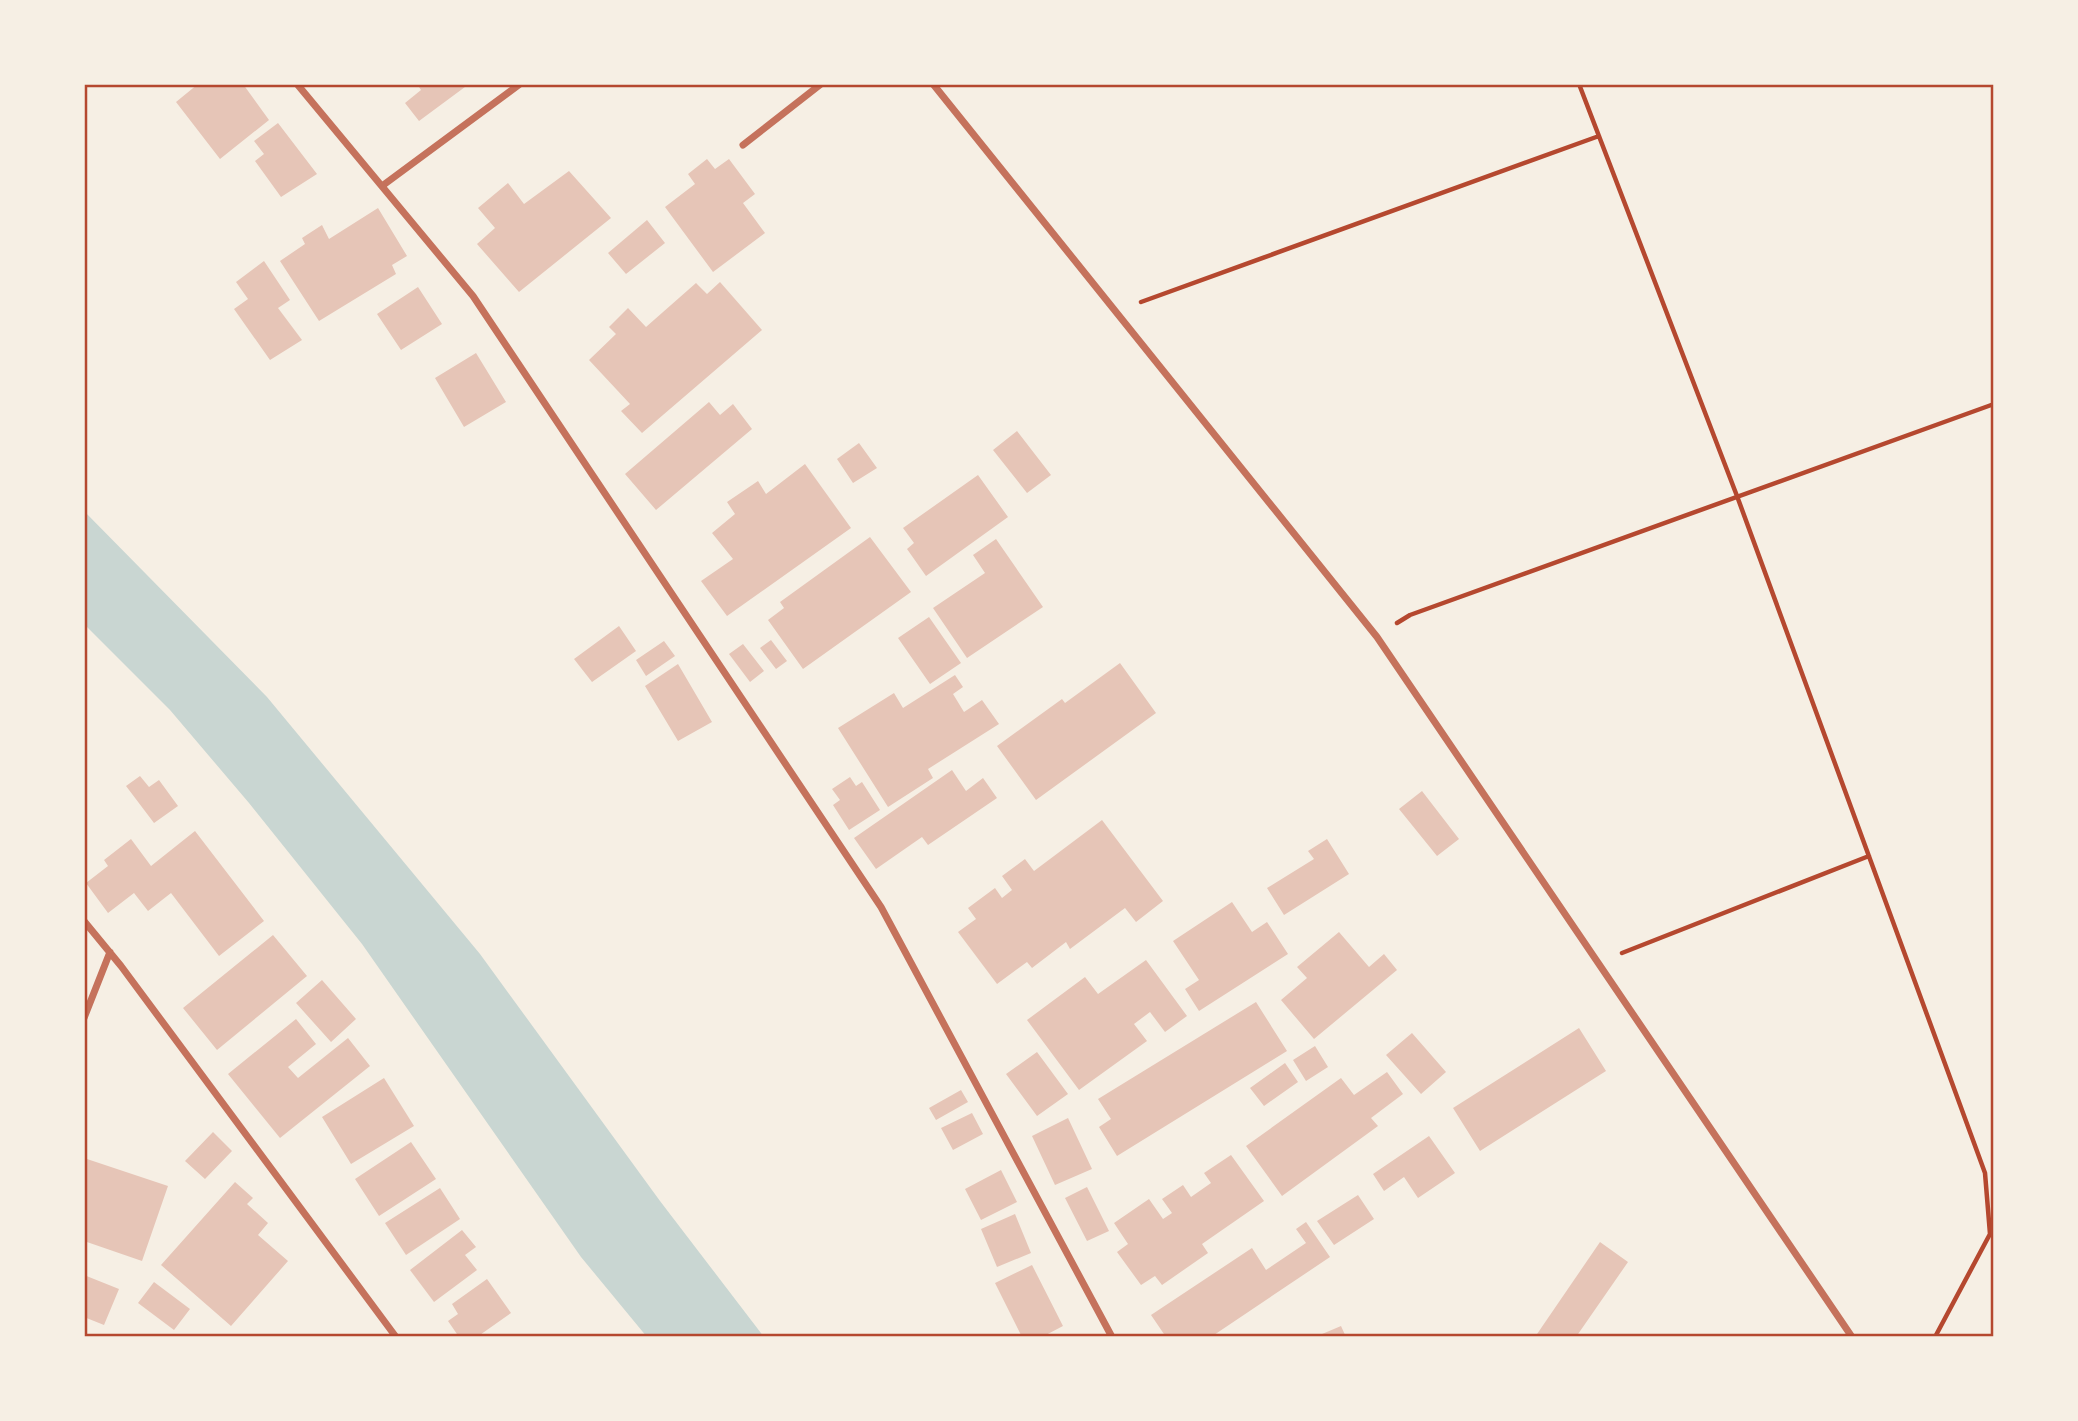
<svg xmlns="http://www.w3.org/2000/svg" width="2078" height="1421" font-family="'Golos Text',sans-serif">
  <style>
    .water { fill: #c9d6d2 }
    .building { fill: #e6c5b7 }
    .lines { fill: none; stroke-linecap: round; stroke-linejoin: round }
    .path { stroke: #b5482f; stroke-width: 4.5 }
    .minor { stroke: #c5725c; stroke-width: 7 }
    .neatline { fill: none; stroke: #b5482f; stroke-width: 2.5 }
  </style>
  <rect width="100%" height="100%" fill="#f6efe4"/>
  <path class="water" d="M 84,511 L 267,697 L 480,954 L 660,1201 L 764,1337 L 647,1337 L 581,1257 L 362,944 L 249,803 L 170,710 L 84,624 Z"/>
  <path class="building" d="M 198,84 L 243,84 L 269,120 L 220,159 L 176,102 Z
    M 417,84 L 469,84 L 419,121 L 405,103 L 421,90 Z
    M 278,123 L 317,174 L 281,197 L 255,161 L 264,154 L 254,141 Z
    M 707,159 L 715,169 L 729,159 L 755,194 L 743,203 L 765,233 L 713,272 L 665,207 L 695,184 L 688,174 Z
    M 569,171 L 611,218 L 519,292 L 477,244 L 495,228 L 478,208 L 508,183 L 524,204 Z
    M 378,208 L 407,256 L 392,265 L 396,274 L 319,321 L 280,261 L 305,244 L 302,238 L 322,225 L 329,239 Z
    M 647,220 L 665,243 L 626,274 L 608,253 Z
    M 264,261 L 290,300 L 278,308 L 302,340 L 270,360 L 234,309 L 248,299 L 236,282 Z
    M 720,282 L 762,330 L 642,433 L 621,411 L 630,404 L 589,360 L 616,334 L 609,327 L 628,308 L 646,327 L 696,283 L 707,294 Z
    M 418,287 L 442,324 L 401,350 L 377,314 Z
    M 476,353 L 506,402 L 464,427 L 435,378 Z
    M 709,402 L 720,415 L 733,404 L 752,429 L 656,510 L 625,474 Z
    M 1017,431 L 1051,475 L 1027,493 L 993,450 Z
    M 859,443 L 877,468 L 853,483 L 837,459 Z
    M 805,464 L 851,528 L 727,616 L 701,581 L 733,559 L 712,533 L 735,514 L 727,502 L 758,481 L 766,494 Z
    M 978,475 L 1008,517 L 926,576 L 907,549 L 914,543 L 903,528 Z
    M 870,537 L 911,592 L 803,669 L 768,620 L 784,608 L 780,602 Z
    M 996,539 L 1043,607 L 967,658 L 933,608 L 985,573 L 973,555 Z
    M 929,617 L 961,663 L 930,684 L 898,638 Z
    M 619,626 L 636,651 L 592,682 L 574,659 Z
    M 771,640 L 787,661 L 776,669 L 760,648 Z
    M 664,641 L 675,656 L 646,676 L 636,660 Z
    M 743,644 L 764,671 L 750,682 L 729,654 Z
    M 1120,663 L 1156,713 L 1036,800 L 997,746 L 1062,699 L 1065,703 Z
    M 678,664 L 712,722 L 678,741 L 645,686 Z
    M 955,675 L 963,687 L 953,694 L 964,712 L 982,700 L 999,724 L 928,769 L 933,778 L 888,807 L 838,728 L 894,693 L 903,708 Z
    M 952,770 L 966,791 L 983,778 L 997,798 L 928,845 L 922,837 L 876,869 L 854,838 Z
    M 140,776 L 149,787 L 159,780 L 178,806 L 154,823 L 126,786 Z
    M 850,777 L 856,786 L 862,782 L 880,810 L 849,830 L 833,805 L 840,800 L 832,789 Z
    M 1422,791 L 1459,839 L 1437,856 L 1399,809 Z
    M 1102,820 L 1163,901 L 1136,922 L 1125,908 L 1070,949 L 1066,942 L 1032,968 L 1027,962 L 997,984 L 958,932 L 976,919 L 968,908 L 995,888 L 1002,898 L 1012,890 L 1002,876 L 1025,859 L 1034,871 Z
    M 195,831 L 264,921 L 219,956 L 171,893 L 148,911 L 134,893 L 108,913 L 86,883 L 108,866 L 104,860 L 131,839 L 151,866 Z
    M 1327,839 L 1349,874 L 1284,915 L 1267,888 L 1314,859 L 1308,851 Z
    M 1232,902 L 1252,932 L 1267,922 L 1288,954 L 1199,1011 L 1185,989 L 1199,980 L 1173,941 Z
    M 1339,932 L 1369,967 L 1384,954 L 1397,970 L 1314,1039 L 1281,1000 L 1307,978 L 1297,967 Z
    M 273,935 L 307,976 L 217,1050 L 183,1008 Z
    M 1146,960 L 1187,1016 L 1165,1032 L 1150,1012 L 1134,1024 L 1147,1041 L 1079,1090 L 1027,1020 L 1085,977 L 1098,994 Z
    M 322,980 L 356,1019 L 331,1042 L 296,1003 Z
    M 1256,1002 L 1287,1051 L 1117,1156 L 1099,1127 L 1111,1119 L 1098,1099 Z
    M 296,1019 L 316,1044 L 288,1067 L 298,1078 L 348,1038 L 370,1066 L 280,1138 L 228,1074 Z
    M 1579,1028 L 1606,1071 L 1480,1151 L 1453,1108 Z
    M 1412,1033 L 1446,1072 L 1421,1094 L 1386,1055 Z
    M 1315,1046 L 1328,1067 L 1306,1081 L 1293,1060 Z
    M 1037,1052 L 1068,1094 L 1037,1116 L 1006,1074 Z
    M 1285,1063 L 1298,1082 L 1264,1106 L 1250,1088 Z
    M 1387,1072 L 1403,1094 L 1371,1118 L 1378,1126 L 1282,1196 L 1246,1146 L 1341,1078 L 1354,1095 Z
    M 384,1078 L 414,1126 L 351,1164 L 322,1117 Z
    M 961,1090 L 968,1102 L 936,1120 L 929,1108 Z
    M 972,1113 L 983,1134 L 953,1150 L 941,1128 Z
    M 1068,1118 L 1092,1169 L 1055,1185 L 1032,1136 Z
    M 213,1132 L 232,1151 L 205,1179 L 185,1161 Z
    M 1429,1136 L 1455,1173 L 1418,1198 L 1404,1177 L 1384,1191 L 1373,1174 Z
    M 411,1142 L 436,1179 L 379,1216 L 355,1179 Z
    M 1231,1155 L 1264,1201 L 1202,1244 L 1208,1253 L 1162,1285 L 1155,1276 L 1141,1285 L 1117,1252 L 1128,1244 L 1114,1223 L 1149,1199 L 1163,1219 L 1172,1213 L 1162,1199 L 1183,1185 L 1191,1197 L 1211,1183 L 1204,1173 Z
    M 84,1158 L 168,1186 L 142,1261 L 84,1241 Z
    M 1001,1170 L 1017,1202 L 981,1220 L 965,1189 Z
    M 235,1182 L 253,1198 L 247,1204 L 268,1223 L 258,1235 L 288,1261 L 231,1326 L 161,1265 Z
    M 1087,1187 L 1109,1231 L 1087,1241 L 1065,1198 Z
    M 440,1188 L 460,1219 L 406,1255 L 385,1223 Z
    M 1358,1195 L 1374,1219 L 1334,1245 L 1317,1221 Z
    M 1015,1214 L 1031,1253 L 997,1267 L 981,1229 Z
    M 1306,1222 L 1330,1257 L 1211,1337 L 1166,1337 L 1151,1315 L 1252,1248 L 1266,1270 L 1306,1243 L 1296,1229 Z
    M 462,1230 L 476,1247 L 465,1255 L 477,1270 L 434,1302 L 410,1270 Z
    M 1600,1242 L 1628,1262 L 1576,1337 L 1535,1337 Z
    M 1032,1265 L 1063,1326 L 1042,1337 L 1022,1337 L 995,1283 Z
    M 84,1275 L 119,1289 L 104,1325 L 84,1317 Z
    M 487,1279 L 511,1313 L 477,1337 L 459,1337 L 448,1321 L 458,1314 L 452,1304 Z
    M 154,1282 L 190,1309 L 174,1330 L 138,1303 Z
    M 1341,1326 L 1346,1337 L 1315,1337 Z"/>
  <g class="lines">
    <path class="path" d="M 1579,84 L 1737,496 L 1985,1173 L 1990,1234 L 1935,1337
      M 1141,302 L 1599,136
      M 1397,623 L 1410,615 L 1994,404
      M 1622,953 L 1869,856"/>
    <path class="minor" d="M 297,84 L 473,296 L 881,907 L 1112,1337
      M 933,84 L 1377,637 L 1852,1337
      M 743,145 L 821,84
      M 382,186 L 520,84
      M 84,921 L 121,966 L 396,1337
      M 84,1018 L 110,952"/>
  </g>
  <rect width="2078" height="1421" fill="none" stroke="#f6efe4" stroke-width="172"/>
  <rect x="86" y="86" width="1906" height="1249" class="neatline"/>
</svg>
